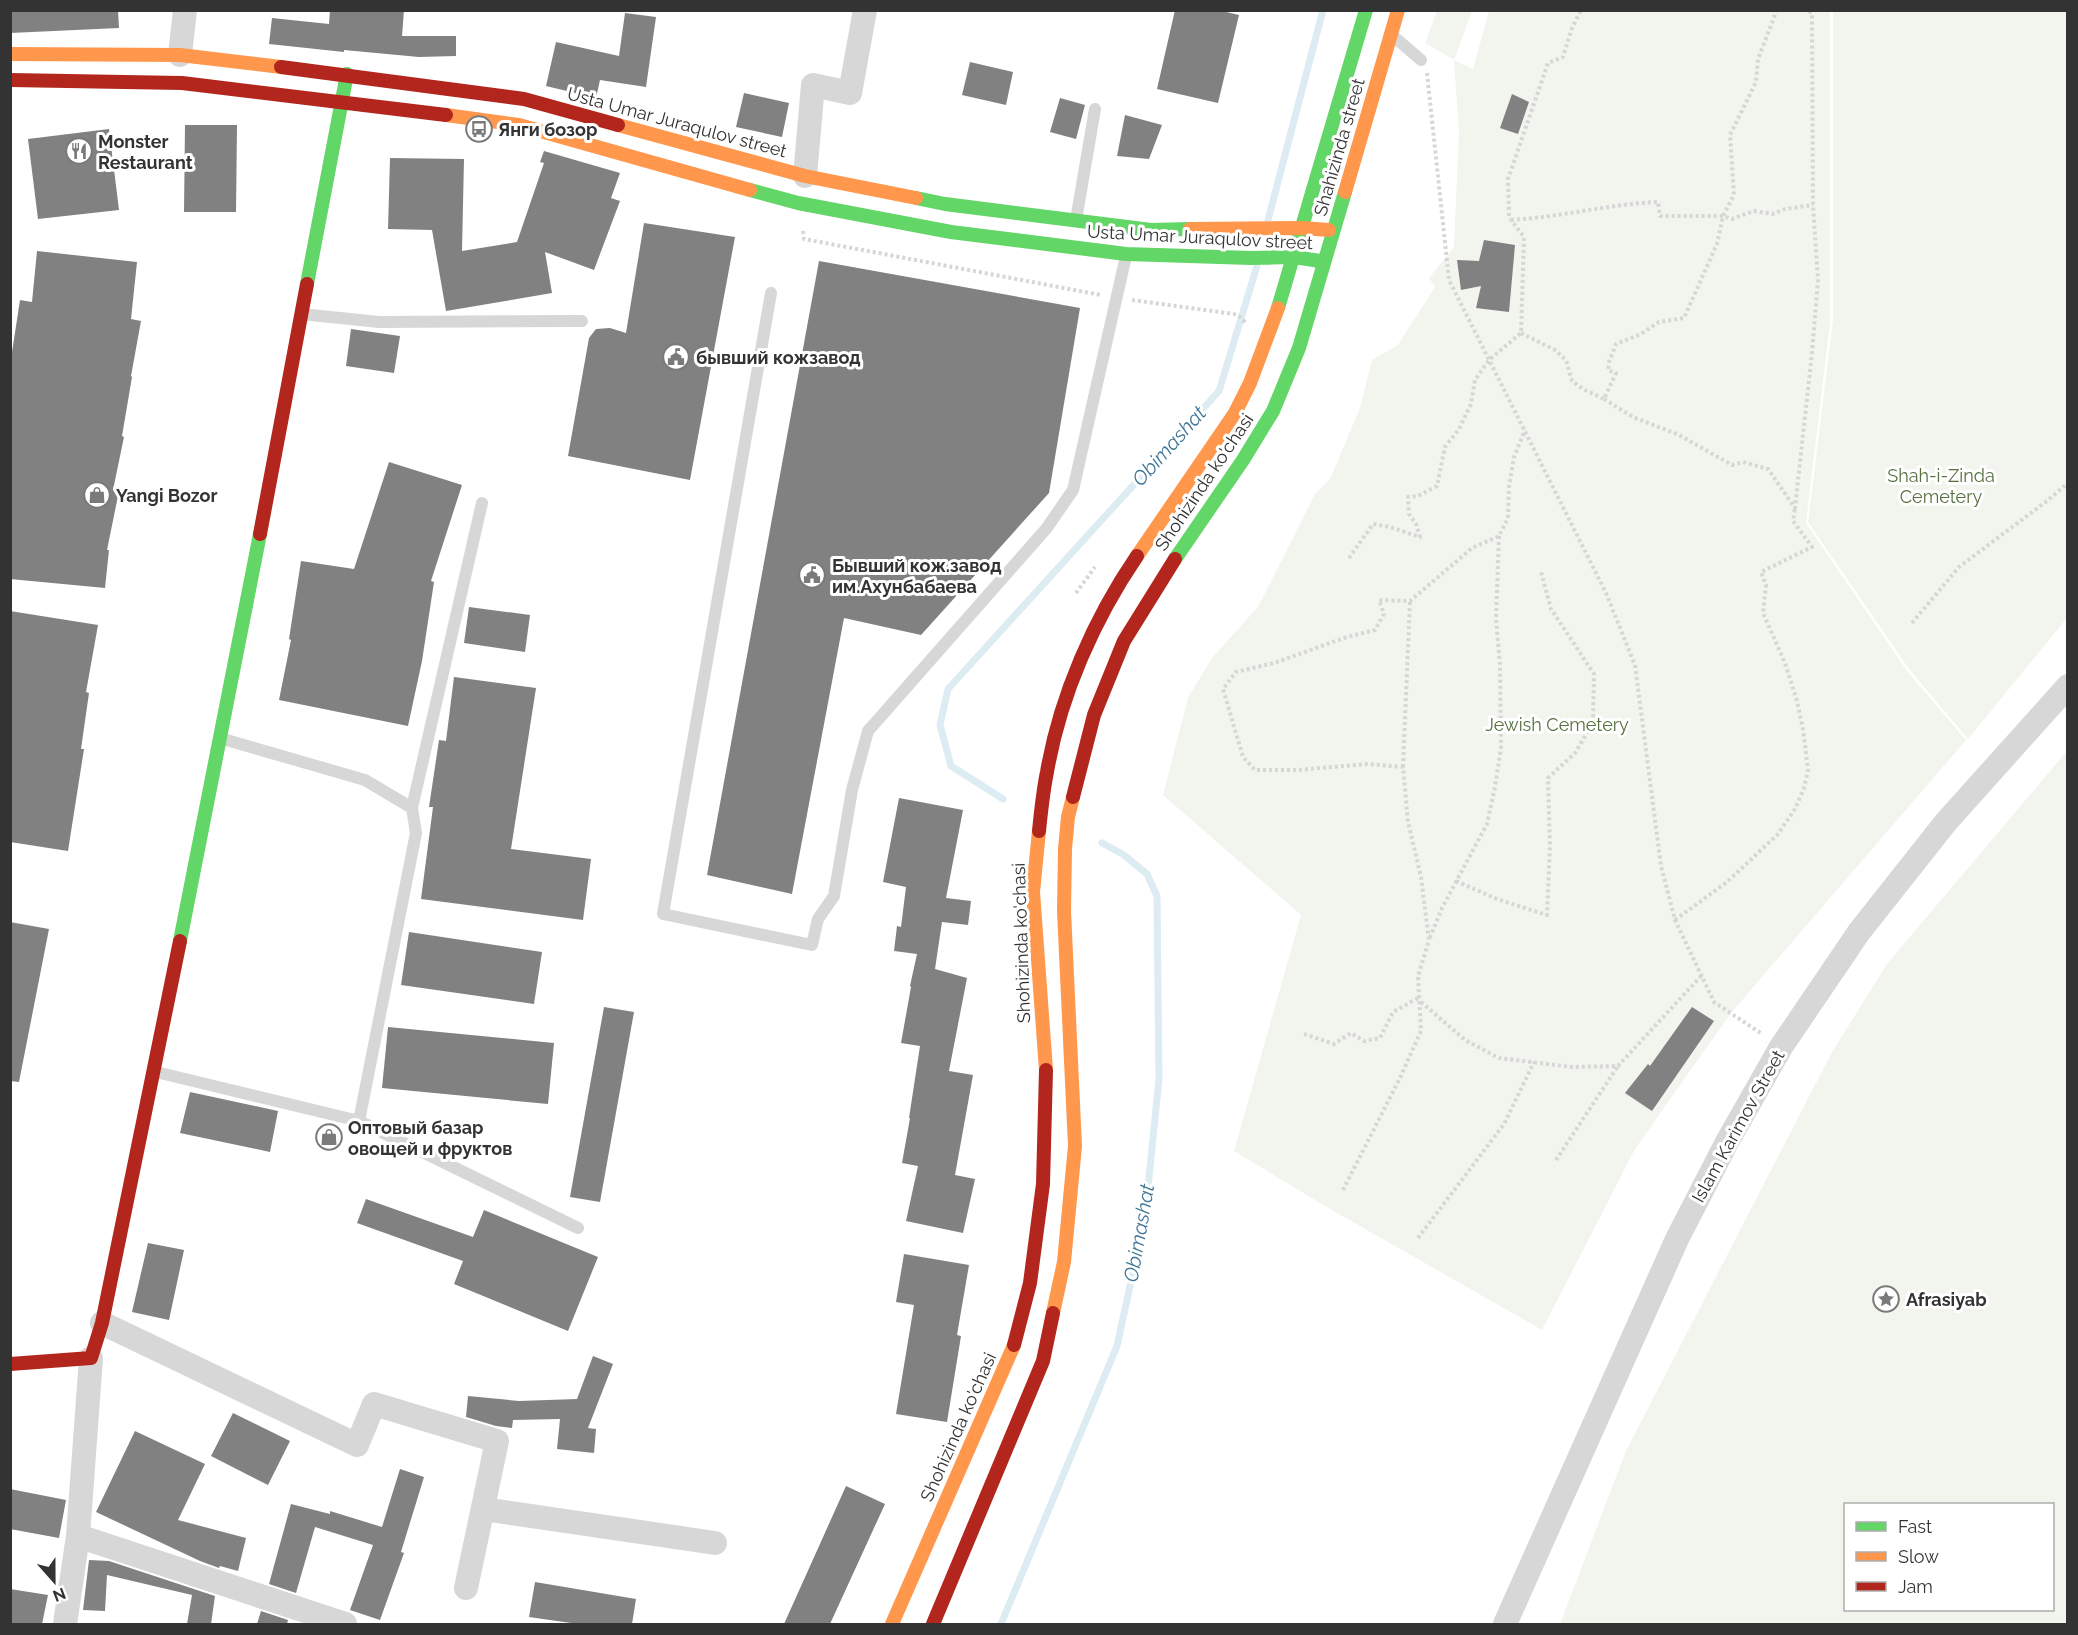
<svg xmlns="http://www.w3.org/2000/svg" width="2078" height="1635" font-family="Raleway,sans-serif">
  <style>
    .green { fill: #f1f5ed; fill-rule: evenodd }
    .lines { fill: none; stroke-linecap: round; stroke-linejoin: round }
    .stream { stroke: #ddebf3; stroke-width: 7 }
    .building { fill: #818181 }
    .path { stroke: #d6d6d6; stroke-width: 4; stroke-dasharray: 3 3; stroke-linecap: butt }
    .lane { stroke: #d7d7d7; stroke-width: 12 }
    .street { stroke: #d7d7d7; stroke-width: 24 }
    .fast { stroke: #63d668; stroke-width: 14 }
    .slow { stroke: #ff974d; stroke-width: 14 }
    .jam { stroke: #b3261e; stroke-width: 14 }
    .labels { text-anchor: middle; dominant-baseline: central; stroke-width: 6; stroke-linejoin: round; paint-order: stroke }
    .street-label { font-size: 18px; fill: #333; stroke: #fff }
    .poi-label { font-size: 18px; font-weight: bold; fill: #333; stroke: #fff; text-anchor: start }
    .park-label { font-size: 18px; fill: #56703f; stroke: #fff }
    .water-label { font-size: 20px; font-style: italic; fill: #3f7597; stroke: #fff }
  </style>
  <rect width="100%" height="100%" fill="#fff"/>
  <path class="green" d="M 1826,10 L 1830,13 L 1830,323 L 1806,523 L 1907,671 L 1966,740 L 1731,1013 L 1635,1149 L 1542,1330 L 1337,1213 L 1234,1151 L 1301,915 L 1163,795 L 1188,698 L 1212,658 L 1258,607 L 1315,494 L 1330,479 L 1360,408 L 1372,360 L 1398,345 L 1435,287 L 1429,278 L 1454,247 L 1459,133 L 1454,60 L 1425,43 L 1437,11 L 1472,11 L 1454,60 L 1473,69 L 1489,11 Z
    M 1831,11 L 2067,11 L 2067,618 L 1968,739 L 1909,669 L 1808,522 L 1833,321 L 1833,12 Z
    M 2067,751 L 2067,1624 L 1560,1624 L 1626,1451 L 1831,1054 L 1887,964 ZM 1846,1504 L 2052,1504 L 2052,1610 L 1846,1610 Z"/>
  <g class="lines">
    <path class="stream" d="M 1268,220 L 1323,10
      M 1003,799 L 951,766 L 940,725 L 948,689 L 1219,391 L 1257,266
      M 1001,1624 L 1117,1346 L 1145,1217 L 1159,1079 L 1157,896 L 1147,874 L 1124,855 L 1102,843"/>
  </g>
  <path class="building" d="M 10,10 L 118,10 L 119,28 L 10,33 Z
    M 330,10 L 404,10 L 402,36 L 456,36 L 456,56 L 419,57 L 344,50 L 344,52 L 269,44 L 272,18 L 329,24 Z
    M 1175,10 L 1218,10 L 1239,15 L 1218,103 L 1157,89 Z
    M 625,13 L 656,17 L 646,87 L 600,80 L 596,98 L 546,86 L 556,42 L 619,56 Z
    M 970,62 L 1013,72 L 1006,105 L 962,95 Z
    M 744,93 L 789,103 L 782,137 L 736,127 Z
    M 1512,94 L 1529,102 L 1518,134 L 1500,128 Z
    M 1060,98 L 1085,105 L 1076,139 L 1050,132 Z
    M 1125,115 L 1162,125 L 1149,159 L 1117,156 Z
    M 185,125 L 237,125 L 236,212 L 184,212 Z
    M 109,129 L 119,210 L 38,219 L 28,139 Z
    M 544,151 L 620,173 L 611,198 L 620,201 L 594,270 L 545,252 L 552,293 L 446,311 L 432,230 L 388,229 L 390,158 L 464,159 L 462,251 L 517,242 L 544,163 L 540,162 Z
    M 644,223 L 735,237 L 690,480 L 568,456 L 589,338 L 596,329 L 610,328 L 626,333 Z
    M 1484,240 L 1515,245 L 1509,312 L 1476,308 L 1481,286 L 1461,290 L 1457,260 L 1479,261 Z
    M 37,251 L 137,262 L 131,319 L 141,321 L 131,376 L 132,377 L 122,436 L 124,437 L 113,490 L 119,491 L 107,550 L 109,550 L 105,588 L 10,579 L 10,365 L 20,300 L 32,302 Z
    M 819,261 L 1080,308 L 1049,493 L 921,635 L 844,618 L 792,894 L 707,875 Z
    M 351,329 L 400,336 L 394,373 L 346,366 Z
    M 389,462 L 462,485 L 431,581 L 434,582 L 422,661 L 408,726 L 279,700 L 291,640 L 289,639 L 301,561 L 354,569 Z
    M 469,607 L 530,615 L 525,652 L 464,643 Z
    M 10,611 L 98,625 L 86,692 L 89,693 L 81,749 L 84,749 L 68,851 L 10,842 Z
    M 454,677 L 536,688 L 511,849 L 591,859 L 583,920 L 421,899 L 433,807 L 429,807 L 439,740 L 446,741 Z
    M 899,798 L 963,810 L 946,898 L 971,901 L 968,925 L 942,922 L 935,969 L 967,978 L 949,1071 L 973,1075 L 955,1175 L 975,1179 L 963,1233 L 906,1221 L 918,1166 L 902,1163 L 910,1118 L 909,1118 L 920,1046 L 901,1043 L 911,987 L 910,986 L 917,954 L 894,951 L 897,926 L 901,927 L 906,887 L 883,882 Z
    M 10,922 L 49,929 L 19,1082 L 10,1081 Z
    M 409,932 L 542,952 L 534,1004 L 401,985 Z
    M 604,1007 L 634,1012 L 600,1202 L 570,1197 Z
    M 1692,1007 L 1714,1021 L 1652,1111 L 1625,1093 L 1648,1064 L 1650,1066 Z
    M 388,1027 L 554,1043 L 548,1104 L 382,1088 Z
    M 190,1092 L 278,1111 L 270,1152 L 180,1133 Z
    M 366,1199 L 473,1237 L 484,1210 L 598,1257 L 568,1331 L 454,1284 L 463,1261 L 357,1223 Z
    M 148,1243 L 184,1250 L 169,1320 L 132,1312 Z
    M 904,1254 L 969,1265 L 957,1335 L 961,1336 L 947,1422 L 896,1414 L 914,1305 L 896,1302 Z
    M 593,1356 L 613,1364 L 588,1428 L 596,1429 L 594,1453 L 557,1449 L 560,1419 L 513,1420 L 512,1428 L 496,1426 L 466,1417 L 468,1396 L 519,1401 L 577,1399 Z
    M 233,1413 L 290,1441 L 268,1485 L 211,1456 Z
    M 135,1431 L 205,1464 L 178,1520 L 246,1538 L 238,1571 L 220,1566 L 219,1568 L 200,1561 L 96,1512 Z
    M 400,1469 L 424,1477 L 401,1552 L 404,1553 L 380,1620 L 350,1610 L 373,1545 L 315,1527 L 296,1593 L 269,1584 L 291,1504 L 330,1514 L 330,1511 L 382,1527 Z
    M 846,1486 L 885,1504 L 830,1624 L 784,1624 Z
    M 10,1489 L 66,1500 L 59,1538 L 10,1529 Z
    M 89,1560 L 109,1561 L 215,1596 L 211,1624 L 187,1624 L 192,1595 L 107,1575 L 105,1611 L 83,1610 Z
    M 535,1582 L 636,1599 L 632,1624 L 578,1624 L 529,1617 Z
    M 10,1589 L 48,1595 L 42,1624 L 10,1624 Z
    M 261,1611 L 288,1620 L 287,1624 L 257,1624 Z"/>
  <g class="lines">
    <path class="path" d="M 1427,73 L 1449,280 L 1606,593 L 1635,665 L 1661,866 L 1675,920 L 1714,1002 L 1762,1034
      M 1511,220 C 1561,217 1609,204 1658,202 L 1660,216 L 1723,216 L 1732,219 L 1754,211 L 1773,214 L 1785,209 L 1813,205
      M 803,231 L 804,239 L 1101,295
      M 1132,300 L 1234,314 L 1239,316 L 1246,323
      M 1521,333 L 1555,350 L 1566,360 L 1572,381 L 1583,389 L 1604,399 L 1616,373 L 1608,370 L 1609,362 L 1616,344 L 1641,334 L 1659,322 L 1684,318 L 1717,244 L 1723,216 L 1734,195 L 1730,135 L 1756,82 L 1758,59 L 1777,10
      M 1604,399 L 1633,417 L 1679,435 L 1732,465 L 1743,462 L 1768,469 L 1795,508 L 1812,353 L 1818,280 L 1813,205 L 1812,13 L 1807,10
      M 1499,536 L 1496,618 L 1500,666 L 1501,748 L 1495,787 L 1487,824 L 1442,908 L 1429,940 L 1421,877 L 1408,822 L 1403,767 L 1367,764 L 1298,770 L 1255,770 L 1243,757 L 1223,689 L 1236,672 L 1274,663 L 1347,637 L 1375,630 L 1384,614 L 1379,600 L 1410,601 L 1472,548 L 1499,536 L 1508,518 L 1509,487 L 1514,457 L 1525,430
      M 1349,558 L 1373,524 L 1390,527 L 1420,537 L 1416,524 L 1409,514 L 1408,497 L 1418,496 L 1437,486 L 1445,447 L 1459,429 L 1471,404 L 1475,380 L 1489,360 L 1521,333 L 1524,237 L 1509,217 L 1508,179 L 1548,63 L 1563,57 L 1572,28 L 1581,10
      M 1076,593 L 1095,567
      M 1912,623 L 1959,567 L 2047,501 L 2068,483
      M 1403,767 L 1410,601
      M 1456,881 L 1497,899 L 1547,915 L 1550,847 L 1548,778 L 1575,753 L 1593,723 L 1594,674 L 1551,609 L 1541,572
      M 1675,920 L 1727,882 L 1778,834 L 1795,809 L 1804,788 L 1808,770 L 1803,729 L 1797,701 L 1785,663 L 1763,613 L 1766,585 L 1761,572 L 1812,547 L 1793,521 L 1795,508
      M 1421,1002 L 1465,1040 L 1499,1058 L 1572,1067 L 1618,1066 L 1702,975
      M 1304,1034 L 1334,1044 L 1351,1033 L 1364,1041 L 1380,1038 L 1393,1012 L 1420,997
      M 1556,1160 L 1618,1066
      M 1343,1190 L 1400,1078 L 1421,1031 L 1418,976 L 1429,940
      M 1418,1238 L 1504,1124 L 1534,1062"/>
    <path class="lane" d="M 1392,35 L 1421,60
      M 1076,220 L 1095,109
      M 771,293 L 663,914 L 812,945 L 818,919 L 834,896 L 852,790 L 868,731 L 1046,529 L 1073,490 L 1126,256
      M 301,314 L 379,322 L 582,321
      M 223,739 L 365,780 L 412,808 L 416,833 L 359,1121
      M 412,808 L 482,503
      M 156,1072 L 359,1121 L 578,1228"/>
    <path class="street" d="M 180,55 L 185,10
      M 805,176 L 813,85 L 850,93 L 865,10
      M 102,1323 L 357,1445 L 374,1404 L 497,1441 L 466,1588
      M 483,1509 L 715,1543
      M 78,1536 L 345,1624
      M 65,1624 L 78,1536 L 91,1358
      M 1505,1624 L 1677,1239 L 1727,1142 L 1781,1047 L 1859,932 L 1946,822 L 2068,686"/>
    <path class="fast" d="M 750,190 L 798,203 L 951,232 L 1126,254 L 1251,258 L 1294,257 L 1320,261
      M 916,198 L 945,204 L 1151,230 L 1190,229
      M 307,284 L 347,74
      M 1278,308 L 1366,10
      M 1175,559 L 1243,460 L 1273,411 L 1299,348 L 1345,192
      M 180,941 L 260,534"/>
    <path class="slow" d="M 10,54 L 180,55 L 281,67
      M 446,115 L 519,125 L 750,190
      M 618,125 L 805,176 L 916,198
      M 1345,192 L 1398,10
      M 1190,229 L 1302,228 L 1329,230
      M 1137,556 L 1235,413 L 1250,383 L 1278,308
      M 1039,831 L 1033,892 L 1046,1070
      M 1053,1313 L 1064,1262 L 1075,1146 L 1064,911 L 1065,849 L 1068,817 L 1073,797
      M 892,1624 L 1014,1345"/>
    <path class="jam" d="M 281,67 L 524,99 L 618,125
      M 10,80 L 182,83 L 446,115
      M 260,534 L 307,284
      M 1073,797 L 1094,715 L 1124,641 L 1175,559
      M 1039,831 C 1041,811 1043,791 1047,772 C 1060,696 1094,619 1137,556
      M 1014,1345 L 1030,1283 L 1043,1184 L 1046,1070
      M 10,1364 L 91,1358 L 102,1323 L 180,941
      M 933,1624 L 1043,1361 L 1053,1313"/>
  </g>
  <defs>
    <g id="bus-ring" transform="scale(1.35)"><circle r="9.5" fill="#fff" stroke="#7a7a7a" stroke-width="1.5"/><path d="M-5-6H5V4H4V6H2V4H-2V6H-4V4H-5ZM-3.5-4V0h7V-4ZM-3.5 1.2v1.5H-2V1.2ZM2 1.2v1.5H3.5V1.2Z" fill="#7a7a7a"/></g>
    <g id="restaurant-ring" transform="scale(1.35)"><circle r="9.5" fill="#fff" stroke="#7a7a7a" stroke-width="1.5"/><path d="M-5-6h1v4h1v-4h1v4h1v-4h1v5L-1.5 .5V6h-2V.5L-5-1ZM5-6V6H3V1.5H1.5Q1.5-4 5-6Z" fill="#7a7a7a"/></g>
    <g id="civic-ring" transform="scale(1.35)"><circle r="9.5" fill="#fff" stroke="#7a7a7a" stroke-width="1.5"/><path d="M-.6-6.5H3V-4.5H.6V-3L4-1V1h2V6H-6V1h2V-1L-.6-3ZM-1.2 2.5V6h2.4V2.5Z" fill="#7a7a7a"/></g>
    <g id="shop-ring" transform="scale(1.35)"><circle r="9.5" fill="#fff" stroke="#7a7a7a" stroke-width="1.5"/><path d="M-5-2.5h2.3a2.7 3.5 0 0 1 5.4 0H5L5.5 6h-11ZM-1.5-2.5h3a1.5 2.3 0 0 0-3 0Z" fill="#7a7a7a"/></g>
    <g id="sight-ring" transform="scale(1.35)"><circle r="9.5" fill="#fff" stroke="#7a7a7a" stroke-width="1.5"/><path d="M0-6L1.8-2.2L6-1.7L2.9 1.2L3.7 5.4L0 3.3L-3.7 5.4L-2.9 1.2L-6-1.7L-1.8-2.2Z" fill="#7a7a7a"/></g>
  </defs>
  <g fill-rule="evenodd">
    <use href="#bus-ring" x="479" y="129"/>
    <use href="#restaurant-ring" x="79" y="151"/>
    <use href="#civic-ring" x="676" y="357"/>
    <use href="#shop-ring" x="97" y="495"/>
    <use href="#civic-ring" x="812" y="575"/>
    <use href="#shop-ring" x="329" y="1137"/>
    <use href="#sight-ring" x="1886" y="1299"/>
  </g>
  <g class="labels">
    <g class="street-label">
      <text transform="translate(677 122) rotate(15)">Usta Umar Juraqulov street</text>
      <text transform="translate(1339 147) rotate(-74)">Shahizinda street</text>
      <text transform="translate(1200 237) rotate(3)">Usta Umar Juraqulov street</text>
      <text transform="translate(1204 482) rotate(-56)">Shohizinda ko'chasi</text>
      <text transform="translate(1021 943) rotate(-92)">Shohizinda ko'chasi</text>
      <text transform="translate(1738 1126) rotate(-61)">Islam Karimov Street</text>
      <text transform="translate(958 1427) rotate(-66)">Shohizinda ko'chasi</text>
    </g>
    <g class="poi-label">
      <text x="498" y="129">Янги бозор</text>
      <text x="98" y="141">Monster<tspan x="98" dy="21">Restaurant</tspan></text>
      <text x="696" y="357">бывший кожзавод</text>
      <text x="116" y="495">Yangi Bozor</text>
      <text x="832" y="565">Бывший кож.завод<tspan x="832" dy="21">им.Ахунбабаева</tspan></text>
      <text x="348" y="1127">Оптовый базар<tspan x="348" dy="21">овощей и фруктов</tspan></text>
      <text x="1906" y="1299">Afrasiyab</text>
    </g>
    <g class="park-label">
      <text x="1941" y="475">Shah-i-Zinda<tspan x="1941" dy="21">Cemetery</tspan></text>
      <text x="1557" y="724">Jewish Cemetery</text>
    </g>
    <g class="water-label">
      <text transform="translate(1169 446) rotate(-48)">Obimashat</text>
      <text transform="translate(1139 1233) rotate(-80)">Obimashat</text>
    </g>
  </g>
  <rect width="2078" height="1635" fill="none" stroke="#333333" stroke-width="24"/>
  <rect x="1844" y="1503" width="210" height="108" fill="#ffffff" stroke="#adadad" stroke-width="1.5"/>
  <rect x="1856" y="1522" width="30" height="9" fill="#63d668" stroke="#adadad" stroke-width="1.5"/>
  <text x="1898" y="1533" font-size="18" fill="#333333">Fast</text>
  <rect x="1856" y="1552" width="30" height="9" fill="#ff974d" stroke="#adadad" stroke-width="1.5"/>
  <text x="1898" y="1563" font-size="18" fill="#333333">Slow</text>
  <rect x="1856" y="1582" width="30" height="9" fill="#b3261e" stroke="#adadad" stroke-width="1.5"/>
  <text x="1898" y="1593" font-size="18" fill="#333333">Jam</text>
  <g transform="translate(54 1581) rotate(159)" stroke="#ffffff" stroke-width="4.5" paint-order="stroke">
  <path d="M0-4.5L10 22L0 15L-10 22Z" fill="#333333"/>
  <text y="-9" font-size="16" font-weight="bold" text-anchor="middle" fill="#333333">N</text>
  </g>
</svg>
